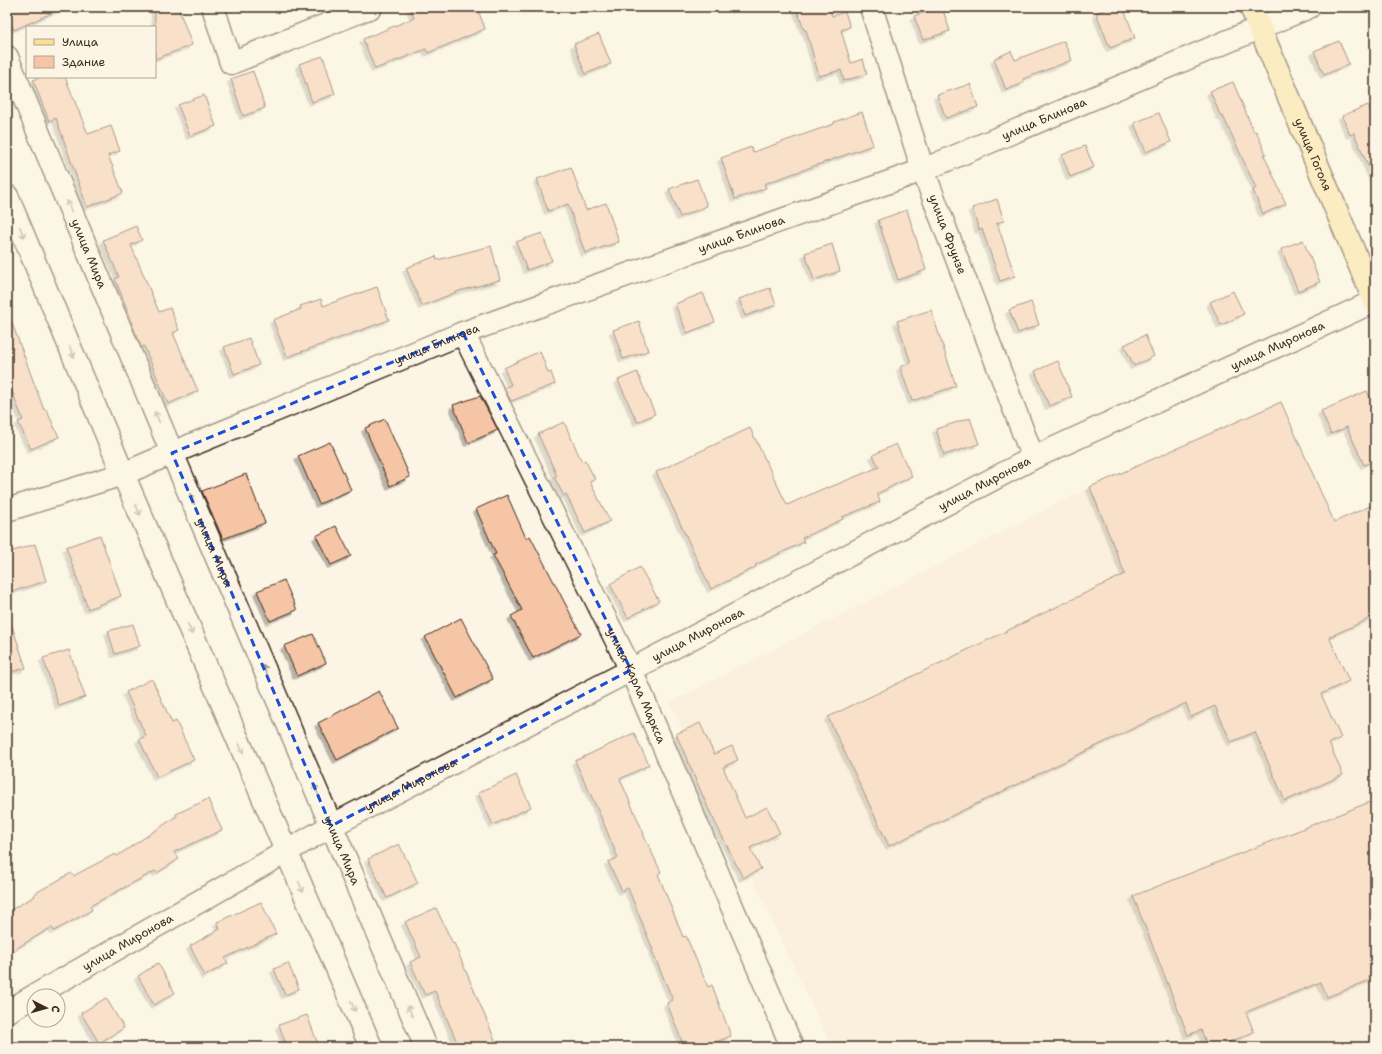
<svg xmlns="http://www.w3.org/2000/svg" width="1382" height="1054" font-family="'Shantell Sans',sans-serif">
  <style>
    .built { fill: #fae7d2 }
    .building { fill: #f6c5a6; stroke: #3b2a1e; filter: url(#shadow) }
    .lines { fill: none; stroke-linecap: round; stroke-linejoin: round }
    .minor-casing { stroke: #3b2a1e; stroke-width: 25 }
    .major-casing { stroke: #3b2a1e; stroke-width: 25 }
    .minor { stroke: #fcf5e5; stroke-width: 22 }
    .major { stroke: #fbdf96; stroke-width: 22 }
    .oneway { stroke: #9c9082 }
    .marked { fill: none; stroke: #1d4ed8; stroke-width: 3; stroke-dasharray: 8 5; stroke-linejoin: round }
    .labels { text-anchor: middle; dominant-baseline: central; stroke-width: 3; stroke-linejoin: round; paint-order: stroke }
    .street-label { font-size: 12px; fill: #3b2a1e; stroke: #fcf5e5 }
  </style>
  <defs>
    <filter id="shadow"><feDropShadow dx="-3.5" dy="3.5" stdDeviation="0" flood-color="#0004"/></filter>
  </defs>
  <rect width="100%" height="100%" fill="#fcf5e5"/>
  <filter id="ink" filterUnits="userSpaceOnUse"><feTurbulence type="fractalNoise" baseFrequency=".025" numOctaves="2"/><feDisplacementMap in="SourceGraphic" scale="8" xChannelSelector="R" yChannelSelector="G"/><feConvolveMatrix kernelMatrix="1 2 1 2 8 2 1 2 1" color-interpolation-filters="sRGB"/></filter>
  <g filter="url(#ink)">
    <path class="built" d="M 1281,402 L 1334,522 L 1375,504 L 1375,1047 L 832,1047 L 670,703 L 1090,487 Z"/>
    <path class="building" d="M 7,7 L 65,7 L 14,30 L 7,15 Z
      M 155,7 L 178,7 L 192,45 L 155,59 Z
      M 410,7 L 435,7 L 437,12 L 450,7 L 477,7 L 485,29 L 428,53 L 426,49 L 375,69 L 363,39 L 414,18 Z
      M 796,7 L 829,7 L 832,16 L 845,12 L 850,27 L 841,30 L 851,63 L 863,59 L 867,74 L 844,81 L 841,70 L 819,76 L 806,30 L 804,30 Z
      M 940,7 L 942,7 L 950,31 L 923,40 L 914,16 Z
      M 1111,7 L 1123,7 L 1135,38 L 1110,48 L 1096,13 Z
      M 599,34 L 611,64 L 585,74 L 574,44 Z
      M 1064,41 L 1072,60 L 1023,79 L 1024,83 L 1006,90 L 994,59 L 1011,51 L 1015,60 Z
      M 1339,41 L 1349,64 L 1324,75 L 1314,51 Z
      M 323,56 L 335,94 L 312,102 L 299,64 Z
      M 253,71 L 265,108 L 243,116 L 231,79 Z
      M 41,77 L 65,77 L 88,134 L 111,126 L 120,151 L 108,155 L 123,193 L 87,207 L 56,118 L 49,121 L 33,80 Z
      M 1233,82 L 1254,132 L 1256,131 L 1266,154 L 1264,155 L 1286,204 L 1263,214 L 1253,190 L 1256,188 L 1223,116 L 1221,117 L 1210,91 Z
      M 970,84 L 978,107 L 946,118 L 937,95 Z
      M 204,95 L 216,126 L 190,136 L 178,105 Z
      M 1368,105 L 1375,121 L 1375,182 L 1354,133 L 1350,135 L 1342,116 Z
      M 862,112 L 873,145 L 764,184 L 766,188 L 735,199 L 721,158 L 751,147 L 753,152 L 834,124 L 834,122 Z
      M 1159,113 L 1171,142 L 1146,152 L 1134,123 Z
      M 1085,146 L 1094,167 L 1070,177 L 1062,155 Z
      M 571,167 L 586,210 L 606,203 L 619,242 L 585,253 L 568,204 L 548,211 L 537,179 Z
      M 697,179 L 707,206 L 680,217 L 669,189 Z
      M 997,199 L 1004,221 L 997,223 L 1015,276 L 1000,281 L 982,229 L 979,230 L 972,208 Z
      M 907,210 L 926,270 L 898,280 L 878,220 Z
      M 136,226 L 142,240 L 131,245 L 159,312 L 170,308 L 179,330 L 173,333 L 198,391 L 168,404 L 144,346 L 141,347 L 132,324 L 133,324 L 115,279 L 119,277 L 103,240 Z
      M 542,233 L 552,261 L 527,270 L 516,242 Z
      M 1303,240 L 1320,282 L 1298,291 L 1281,249 Z
      M 832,244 L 840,271 L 814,280 L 805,253 Z
      M 491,246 L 500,280 L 459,291 L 422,306 L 406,268 L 436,256 L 437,260 Z
      M 377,287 L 389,320 L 287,357 L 273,320 L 301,309 L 300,306 L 321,299 L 323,306 Z
      M 770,288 L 776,305 L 745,316 L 739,299 Z
      M 1233,291 L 1244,314 L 1221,325 L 1210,302 Z
      M 703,293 L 715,322 L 687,333 L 675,304 Z
      M 1031,302 L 1039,325 L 1018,333 L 1009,310 Z
      M 931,310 L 956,386 L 912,401 L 900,367 L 911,363 L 897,321 Z
      M 9,315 L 44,410 L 46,409 L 59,437 L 31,449 L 18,422 L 23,420 L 7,378 L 7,316 Z
      M 639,321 L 648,351 L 623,359 L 613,330 Z
      M 1145,335 L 1154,356 L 1134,366 L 1124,345 Z
      M 249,338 L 259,365 L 234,374 L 224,347 Z
      M 540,351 L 548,373 L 551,372 L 555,384 L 511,401 L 504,388 L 511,385 L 504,368 Z
      M 1058,361 L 1072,397 L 1049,406 L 1035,371 Z
      M 637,372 L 655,414 L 637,422 L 618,380 Z
      M 1367,391 L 1375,408 L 1375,460 L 1364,465 L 1347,427 L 1331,434 L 1321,411 Z
      M 480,396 L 498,430 L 468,443 L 453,405 Z
      M 1281,402 L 1334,522 L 1375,504 L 1375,616 L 1329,637 L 1349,681 L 1321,694 L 1341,738 L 1329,743 L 1343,775 L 1285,801 L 1255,732 L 1231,742 L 1215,706 L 1191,717 L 1186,703 L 889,846 L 828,717 L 1125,574 L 1090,487 Z
      M 970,418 L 979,444 L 944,455 L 936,429 Z
      M 385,419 L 410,477 L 390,486 L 365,428 Z
      M 564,422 L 582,462 L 585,460 L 595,479 L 590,482 L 610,521 L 585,533 L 566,494 L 564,496 L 554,477 L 557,476 L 538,434 Z
      M 750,428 L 787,505 L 827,487 L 828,488 L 879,467 L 873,455 L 896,444 L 912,476 L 877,494 L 880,502 L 842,517 L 843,519 L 802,538 L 804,542 L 755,565 L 756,567 L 711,589 L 656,472 Z
      M 330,442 L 351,490 L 319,504 L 298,456 Z
      M 246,474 L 265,523 L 223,539 L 202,491 Z
      M 507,495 L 526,538 L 530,536 L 581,634 L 533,658 L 511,616 L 522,610 L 493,555 L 496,554 L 476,509 Z
      M 336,526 L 351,556 L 331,565 L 316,536 Z
      M 100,535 L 121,596 L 88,609 L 66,547 Z
      M 35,544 L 46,581 L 7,593 L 7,553 Z
      M 640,567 L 659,601 L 628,618 L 610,584 Z
      M 284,580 L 297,610 L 270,621 L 257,591 Z
      M 461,618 L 493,679 L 457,698 L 425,637 Z
      M 7,620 L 10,620 L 26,668 L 7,673 Z
      M 133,624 L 140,646 L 115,654 L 108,631 Z
      M 313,634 L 326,663 L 297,676 L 284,646 Z
      M 69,650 L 85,697 L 59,706 L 43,658 Z
      M 152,679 L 172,723 L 176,721 L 194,760 L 157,777 L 139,739 L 146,736 L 126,692 Z
      M 379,691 L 398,728 L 337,760 L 318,723 Z
      M 700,723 L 714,754 L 732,746 L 738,760 L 723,767 L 745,818 L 767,807 L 780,833 L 750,848 L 761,869 L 743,878 L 709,810 L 676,734 Z
      M 634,733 L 649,765 L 620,779 L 644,834 L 643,834 L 661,872 L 658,874 L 683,937 L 686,936 L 708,987 L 712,985 L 731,1036 L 703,1047 L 684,1047 L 667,1003 L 673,1000 L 652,951 L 653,950 L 628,888 L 622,891 L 608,862 L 618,858 L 601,817 L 575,761 Z
      M 516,775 L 531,807 L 493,825 L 478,793 Z
      M 208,799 L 222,830 L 174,852 L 179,859 L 157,873 L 155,871 L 90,906 L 92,910 L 54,931 L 52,927 L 12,951 L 7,941 L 7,912 L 35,896 L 34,894 L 71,873 L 73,876 L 115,854 L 117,856 L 177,816 L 176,814 Z
      M 1375,800 L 1375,978 L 1327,997 L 1321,982 L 1246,1012 L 1254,1032 L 1217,1047 L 1208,1047 L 1201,1030 L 1188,1035 L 1133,896 Z
      M 399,844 L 418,883 L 387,898 L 368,859 Z
      M 261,902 L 276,934 L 225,958 L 228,963 L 205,976 L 190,946 L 220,929 L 217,922 Z
      M 436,908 L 453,944 L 454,943 L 498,1047 L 459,1047 L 435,991 L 425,995 L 410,962 L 421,957 L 405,922 Z
      M 158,963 L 175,993 L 154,1005 L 138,976 Z
      M 288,963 L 299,989 L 285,995 L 274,969 Z
      M 106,998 L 124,1028 L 99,1043 L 81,1013 Z
      M 307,1015 L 319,1047 L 287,1047 L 279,1025 Z"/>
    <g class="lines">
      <g class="minor-casing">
        <g id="minor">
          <path d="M 213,7 L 231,63 L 371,7"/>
          <path id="s1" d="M 871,7 L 923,170 L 1033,458"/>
          <path id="s2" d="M 7,57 L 172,453 L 426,1047"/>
          <path d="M 7,196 L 123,474 L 371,1047"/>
          <path id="s3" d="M 463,333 L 631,670 L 792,1047"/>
          <path id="s4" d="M 7,510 L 123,474 L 172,453 L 463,333 L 923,170 L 1309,7"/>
          <path id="s5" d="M 34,996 L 331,826 L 631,670 L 1033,458 L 1375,301"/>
          <path d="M 7,1012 L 34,996"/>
        </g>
      </g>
      <g class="major-casing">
        <g id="major">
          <path id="s6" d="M 1251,7 L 1375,302"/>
        </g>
      </g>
      <use href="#minor" class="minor"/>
      <use href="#major" class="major"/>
    </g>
    <defs><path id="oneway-shaft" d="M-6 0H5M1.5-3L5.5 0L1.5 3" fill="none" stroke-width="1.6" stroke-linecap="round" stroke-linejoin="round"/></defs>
    <g class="oneway">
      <use href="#oneway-shaft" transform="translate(69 206) rotate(-113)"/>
      <use href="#oneway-shaft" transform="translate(22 232) rotate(67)"/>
      <use href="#oneway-shaft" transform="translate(72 352) rotate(67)"/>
      <use href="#oneway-shaft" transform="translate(157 417) rotate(-113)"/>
      <use href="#oneway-shaft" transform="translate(192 499) rotate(-113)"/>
      <use href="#oneway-shaft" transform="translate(138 510) rotate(67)"/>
      <use href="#oneway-shaft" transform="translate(190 629) rotate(67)"/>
      <use href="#oneway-shaft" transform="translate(265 670) rotate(-113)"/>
      <use href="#oneway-shaft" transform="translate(241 748) rotate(67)"/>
      <use href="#oneway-shaft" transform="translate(316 790) rotate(-113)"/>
      <use href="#oneway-shaft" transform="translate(301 887) rotate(67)"/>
      <use href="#oneway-shaft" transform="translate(353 1006) rotate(67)"/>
      <use href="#oneway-shaft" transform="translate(410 1011) rotate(-113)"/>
    </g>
  </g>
  <path d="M0 0H1382V1054H0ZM 463,333 L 631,670 L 331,826 L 172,453 Z" fill="#fcf5e5" fill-opacity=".55" fill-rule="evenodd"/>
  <path class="marked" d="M 463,333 L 631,670 L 331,826 L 172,453 Z"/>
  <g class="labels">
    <g class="street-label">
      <text stroke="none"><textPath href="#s4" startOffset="1109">улица Блинова</textPath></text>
      <text stroke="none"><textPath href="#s6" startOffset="160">улица Гоголя</textPath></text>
      <text stroke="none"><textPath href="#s4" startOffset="785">улица Блинова</textPath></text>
      <text stroke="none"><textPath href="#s1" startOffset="240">улица Фрунзе</textPath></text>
      <text stroke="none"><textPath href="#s2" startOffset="213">улица Мира</textPath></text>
      <text stroke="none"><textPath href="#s4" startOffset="461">улица Блинова</textPath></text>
      <text stroke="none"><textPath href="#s5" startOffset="1404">улица Миронова</textPath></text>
      <text stroke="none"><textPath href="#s5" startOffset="1080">улица Миронова</textPath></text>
      <text stroke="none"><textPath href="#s2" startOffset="537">улица Мира</textPath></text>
      <text stroke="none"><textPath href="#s5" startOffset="756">улица Миронова</textPath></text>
      <text stroke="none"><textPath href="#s3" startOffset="393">улица Карла Маркса</textPath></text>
      <text stroke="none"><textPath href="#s5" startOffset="432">улица Миронова</textPath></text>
      <text stroke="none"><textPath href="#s2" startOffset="861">улица Мира</textPath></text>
      <text stroke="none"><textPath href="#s5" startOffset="108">улица Миронова</textPath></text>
    </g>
  </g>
  <rect width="1382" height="1054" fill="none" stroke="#fcf5e5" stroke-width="24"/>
  <rect x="12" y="12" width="1358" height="1030" fill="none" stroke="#3b2a1e" stroke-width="1.5" filter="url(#ink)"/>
  <rect x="26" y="26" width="130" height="52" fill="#fcf5e5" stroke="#afa495"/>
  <rect x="34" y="39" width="20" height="6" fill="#fbdf96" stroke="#afa495"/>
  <text x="62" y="46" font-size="12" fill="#3b2a1e">Улица</text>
  <rect x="34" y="56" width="20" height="12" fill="#f6c5a6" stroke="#afa495"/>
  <text x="62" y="66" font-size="12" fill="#3b2a1e">Здание</text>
  <g transform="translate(46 1008) rotate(96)"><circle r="19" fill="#fcf5e5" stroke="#afa495"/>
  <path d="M0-3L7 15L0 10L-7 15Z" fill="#3b2a1e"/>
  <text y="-6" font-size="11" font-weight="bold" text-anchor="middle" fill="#3b2a1e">С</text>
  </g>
</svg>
